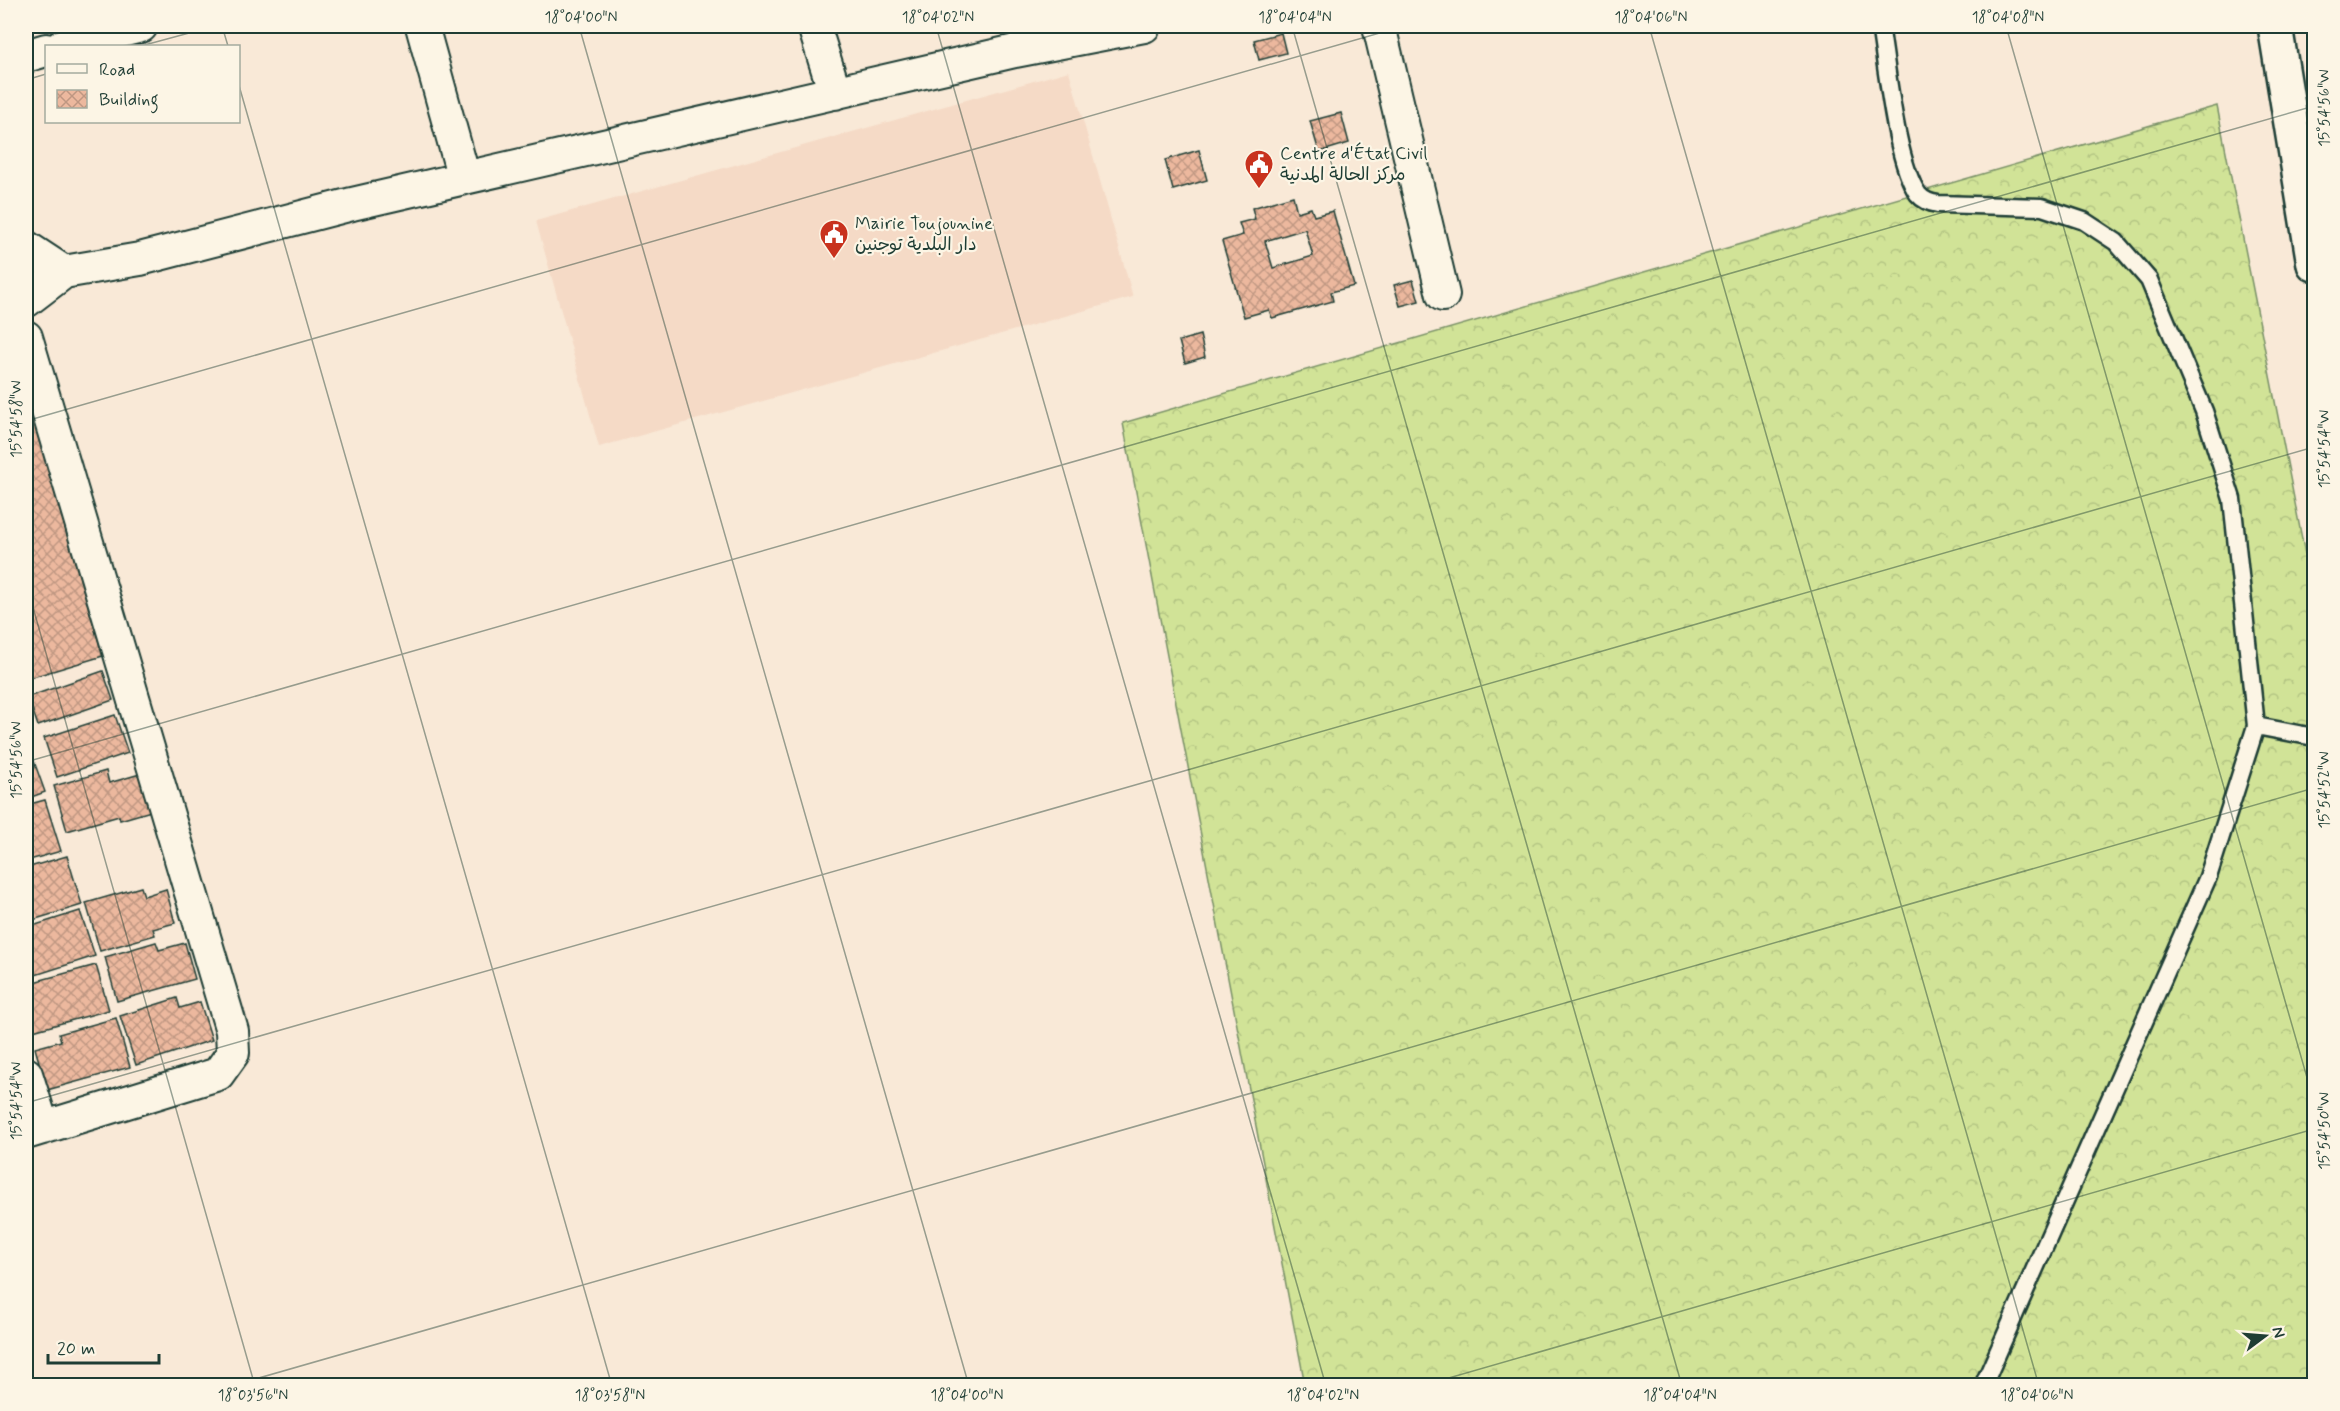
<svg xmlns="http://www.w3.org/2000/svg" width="2340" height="1411" font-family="Mynerve,'Playpen Sans Arabic',sans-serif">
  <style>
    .built { fill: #f5dac6 }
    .forest { fill: url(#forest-crowns); stroke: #789066; stroke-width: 1.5 }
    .building { fill: url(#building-cross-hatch); stroke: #1f3d34; stroke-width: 1.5; fill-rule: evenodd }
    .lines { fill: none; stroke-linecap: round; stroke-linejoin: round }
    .service-casing { stroke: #1f3d34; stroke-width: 21 }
    .minor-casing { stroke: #1f3d34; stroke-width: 36 }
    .trunk-casing { stroke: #1f3d34; stroke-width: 38 }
    .service { stroke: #fcf5e5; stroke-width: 16 }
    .minor { stroke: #fcf5e5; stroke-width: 32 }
    .trunk { stroke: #fcf5e5; stroke-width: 33 }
    .ticks { fill: none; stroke: #1f3d34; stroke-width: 1.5; stroke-opacity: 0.45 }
    .labels { text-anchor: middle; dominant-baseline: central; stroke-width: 4.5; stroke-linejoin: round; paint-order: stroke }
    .poi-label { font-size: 18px; fill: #1f3d34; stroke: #fcf5e5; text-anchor: start }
    .neatline { fill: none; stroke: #1f3d34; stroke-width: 2 }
    .ticks-label { font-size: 15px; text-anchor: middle; fill: #1f3d34 }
  </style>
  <defs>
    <pattern id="forest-crowns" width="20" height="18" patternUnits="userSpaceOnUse" patternTransform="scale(1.5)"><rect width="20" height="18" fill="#d1e397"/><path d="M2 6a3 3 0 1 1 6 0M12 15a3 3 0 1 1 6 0" fill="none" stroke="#b3c483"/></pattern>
    <pattern id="building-cross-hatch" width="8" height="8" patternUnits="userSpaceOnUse" patternTransform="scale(1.5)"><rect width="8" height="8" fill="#ecb89e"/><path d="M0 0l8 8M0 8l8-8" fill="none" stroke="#bf9782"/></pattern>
  </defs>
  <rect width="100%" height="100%" fill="#f9e9d7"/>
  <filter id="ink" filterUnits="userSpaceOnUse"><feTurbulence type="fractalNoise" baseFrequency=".0167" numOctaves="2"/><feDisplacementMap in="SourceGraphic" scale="12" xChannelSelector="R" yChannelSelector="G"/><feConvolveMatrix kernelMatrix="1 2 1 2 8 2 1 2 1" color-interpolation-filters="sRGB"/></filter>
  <g filter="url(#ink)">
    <path class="built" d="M 1069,71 L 1133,297 L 599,447 L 536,221 Z"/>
    <path class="forest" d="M 2217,106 L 2314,600 L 2314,1385 L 1305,1385 L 1123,423 Z"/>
    <path class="building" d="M 1281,33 L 1286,53 L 1259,60 L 1254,40 Z
      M 1341,113 L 1349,143 L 1319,152 L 1310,121 Z
      M 1199,150 L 1207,180 L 1173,190 L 1165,160 Z
      M 1293,196 L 1297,212 L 1311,208 L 1314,216 L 1333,211 L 1354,286 L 1331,292 L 1333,301 L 1272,318 L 1269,310 L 1244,317 L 1222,241 L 1243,235 L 1239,223 L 1255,219 L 1252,208 ZM 1305,229 L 1313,256 L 1273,268 L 1265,241 Z
      M 1413,280 L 1419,301 L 1400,306 L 1394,285 Z
      M 1200,335 L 1205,357 L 1185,363 L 1179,341 Z
      M 26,394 L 103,656 L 29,678 L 26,668 Z
      M 103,671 L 113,700 L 38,726 L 28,697 Z
      M 115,715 L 128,753 L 57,777 L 44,738 Z
      M 31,753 L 45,792 L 26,799 L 26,755 Z
      M 106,771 L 109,783 L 140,774 L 151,811 L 120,820 L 119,816 L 67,831 L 54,786 Z
      M 45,800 L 61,851 L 26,861 L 26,805 Z
      M 67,856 L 82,905 L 26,922 L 26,868 Z
      M 141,887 L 144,896 L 166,889 L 175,923 L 153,929 L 155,935 L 100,951 L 86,903 Z
      M 80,911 L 95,956 L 26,978 L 26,928 Z
      M 156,942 L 159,950 L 185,943 L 195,979 L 117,1001 L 105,957 Z
      M 96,965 L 109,1010 L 33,1031 L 26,1002 L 26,984 Z
      M 177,998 L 180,1008 L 200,1002 L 212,1040 L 136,1065 L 120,1016 Z
      M 116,1018 L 130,1067 L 47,1090 L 35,1048 L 61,1041 L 59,1034 Z"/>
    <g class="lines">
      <g class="service-casing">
        <path id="service" d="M 1880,26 C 1887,66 1896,163 1918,194 C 1923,200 1930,203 1938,204 L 2042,207 L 2084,221 L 2116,242 L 2149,280 L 2204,411 L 2232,499 L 2256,726 L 2208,877 L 1983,1386
          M 2256,726 L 2314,737"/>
      </g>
      <g class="minor-casing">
        <path id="minor" d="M 422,26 L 464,178
          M 814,26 L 835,93
          M 1379,26 L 1443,295
          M 62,46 L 141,26
          M 26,56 L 46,50
          M 26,247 L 64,272 L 140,259 L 352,204 L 1015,51 L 1144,26
          M 26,301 L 64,272
          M 26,337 L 232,1031 L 233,1053 L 218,1074 L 26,1133
          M 26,1074 L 43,1128"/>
      </g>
      <g class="trunk-casing">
        <path id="trunk" d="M 2275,26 L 2314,264"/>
      </g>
      <use href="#service" class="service"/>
      <use href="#minor" class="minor"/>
      <use href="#trunk" class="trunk"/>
    </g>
  </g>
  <path class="ticks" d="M 222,26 L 228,46M 579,26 L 969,1386M 936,26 L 1326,1386M 1292,26 L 1682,1386M 1649,26 L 2039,1386M 2006,26 L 2314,1102M 141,46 L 215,26M 26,80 L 46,74M 238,82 L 612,1386M 26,421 L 1404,26M 26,583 L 255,1386M 26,762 L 2314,106M 26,1103 L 2314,447M 231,1386 L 2314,788M 1421,1386 L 2314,1129"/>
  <defs>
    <g id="civic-pin" transform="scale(1.5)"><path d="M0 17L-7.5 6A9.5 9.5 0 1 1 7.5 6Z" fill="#c8321e" stroke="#fcf5e5"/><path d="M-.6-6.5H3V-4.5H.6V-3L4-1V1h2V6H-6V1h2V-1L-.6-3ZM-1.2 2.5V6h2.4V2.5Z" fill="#fff"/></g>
  </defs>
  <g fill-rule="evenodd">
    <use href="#civic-pin" x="1259" y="164"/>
    <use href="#civic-pin" x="834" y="234"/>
  </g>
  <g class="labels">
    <g class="poi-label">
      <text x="1280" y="154">Centre d'État Civil<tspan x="1280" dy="21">مركز الحالة المدنية</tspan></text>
      <text x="855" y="224">Mairie Toujounine<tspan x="855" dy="21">دار البلدية توجنين</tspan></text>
    </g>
  </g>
  <rect width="2340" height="1411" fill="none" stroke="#fcf5e5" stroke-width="66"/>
  <rect x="45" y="45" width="195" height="78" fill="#fcf5e5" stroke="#a4ab9e" stroke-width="1.5"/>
  <rect x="57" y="64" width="30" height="9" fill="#fcf5e5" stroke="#a4ab9e" stroke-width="1.5"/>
  <text x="99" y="75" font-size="18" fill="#1f3d34">Road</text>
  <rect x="57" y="90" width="30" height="18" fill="url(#building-cross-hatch)" stroke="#a4ab9e" stroke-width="1.5"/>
  <text x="99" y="105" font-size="18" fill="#1f3d34">Building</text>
  <g transform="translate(2265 1336) rotate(74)" stroke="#fcf5e5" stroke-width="4.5" paint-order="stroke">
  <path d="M0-4.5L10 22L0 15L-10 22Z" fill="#1f3d34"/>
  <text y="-9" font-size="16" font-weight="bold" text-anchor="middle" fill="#1f3d34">N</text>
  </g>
  <path d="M48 1354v9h111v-9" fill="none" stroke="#1f3d34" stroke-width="3"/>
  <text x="57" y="1354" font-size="18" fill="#1f3d34" stroke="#fcf5e5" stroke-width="4.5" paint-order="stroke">20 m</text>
  <rect x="33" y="33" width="2274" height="1345" class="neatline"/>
  <g class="ticks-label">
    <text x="581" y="22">18°04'00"N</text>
    <text x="938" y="22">18°04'02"N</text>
    <text x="1295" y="22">18°04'04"N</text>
    <text x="1651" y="22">18°04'06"N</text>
    <text x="2008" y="22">18°04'08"N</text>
    <text transform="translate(2324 108) rotate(-90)" y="5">15°54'56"W</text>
    <text transform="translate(16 419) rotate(-90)" y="5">15°54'58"W</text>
    <text transform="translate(2324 449) rotate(-90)" y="5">15°54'54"W</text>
    <text transform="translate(16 760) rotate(-90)" y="5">15°54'56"W</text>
    <text transform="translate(2324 790) rotate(-90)" y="5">15°54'52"W</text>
    <text transform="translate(16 1101) rotate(-90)" y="5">15°54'54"W</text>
    <text transform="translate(2324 1131) rotate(-90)" y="5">15°54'50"W</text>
    <text x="253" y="1400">18°03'56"N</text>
    <text x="610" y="1400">18°03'58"N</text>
    <text x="967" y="1400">18°04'00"N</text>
    <text x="1323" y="1400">18°04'02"N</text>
    <text x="1680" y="1400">18°04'04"N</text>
    <text x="2037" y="1400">18°04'06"N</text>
  </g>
</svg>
